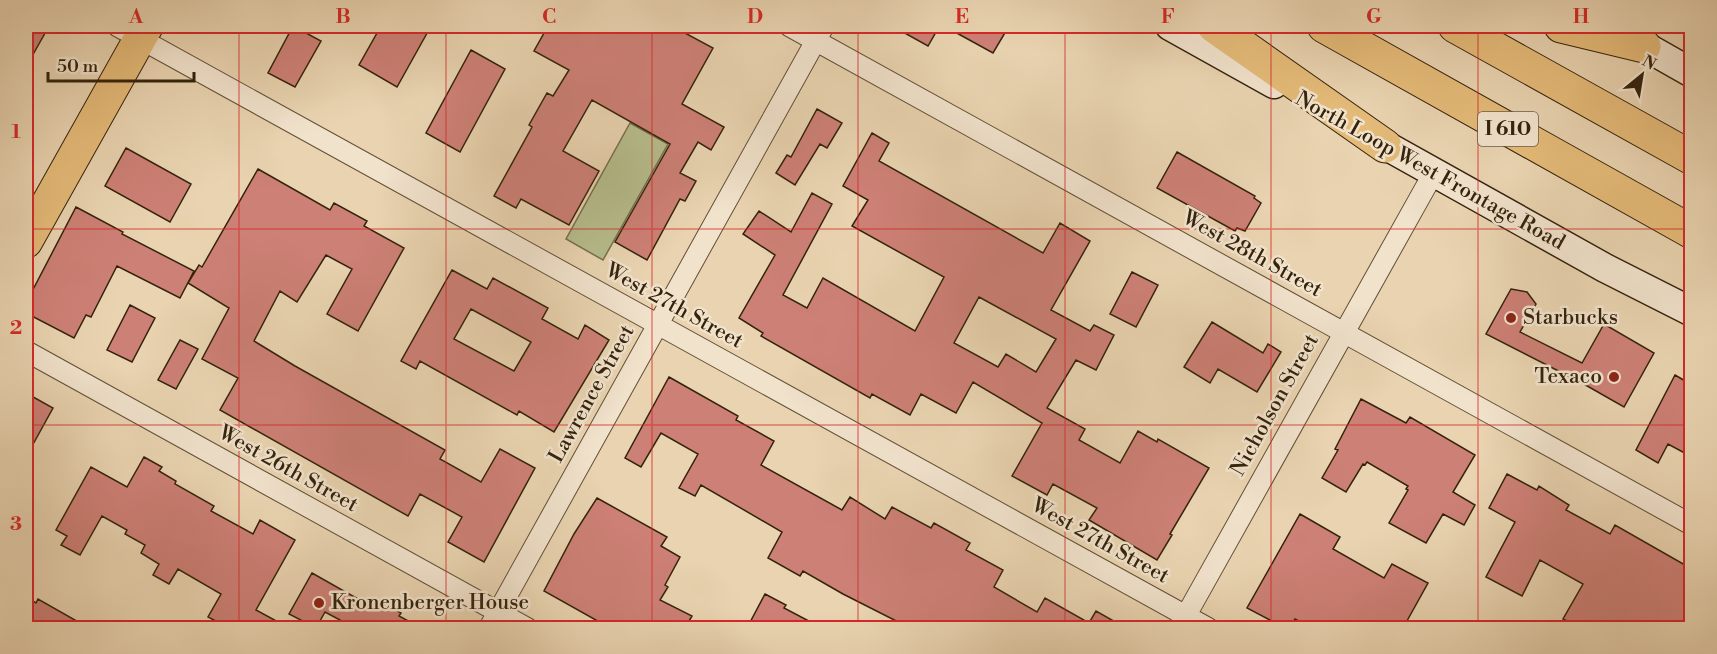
<svg xmlns="http://www.w3.org/2000/svg" width="1717" height="654" font-family="'Libre Bodoni',serif">
  <style>
    .green { fill: #b6bc8c; stroke: #75704c; stroke-width: 1.5 }
    .building { fill: #cd8076; stroke: #34230c; stroke-width: 1.5; fill-rule: evenodd }
    .lines { fill: none; stroke-linecap: round; stroke-linejoin: round }
    .minor-casing { stroke: #614f35; stroke-width: 22 }
    .secondary-casing { stroke: #34230c; stroke-width: 31 }
    .primary-casing { stroke: #34230c; stroke-width: 34 }
    .motorway-casing { stroke: #34230c; stroke-width: 35 }
    .minor { stroke: #f1e2cc; stroke-width: 20 }
    .secondary { stroke: #f1e2cc; stroke-width: 28 }
    .primary { stroke: #e4ba78; stroke-width: 32 }
    .motorway { stroke: #e4ba78; stroke-width: 33 }
    .grid { fill: none; stroke: #d62828; stroke-width: 1.5; stroke-opacity: 0.55 }
    .poi-dot { fill: #8f2418; stroke: #f1e2cc; stroke-width: 2 }
    .labels { text-anchor: middle; dominant-baseline: central; stroke-width: 5; stroke-linejoin: round; paint-order: stroke }
    .shield { fill: #f1e2cc; stroke: #6d5c46; stroke-width: 1.5 }
    .shield-label { font-size: 20px; font-weight: bold; fill: #34230c }
    .street-label { font-size: 21px; fill: #34230c; stroke: #f1e2cc }
    .poi-label { font-size: 21px; fill: #34230c; stroke: #f1e2cc; text-anchor: start }
    .neatline { fill: none; stroke: #d62828; stroke-width: 2 }
    .grid-label { font-size: 20px; text-anchor: middle; font-weight: bold; fill: #d62828 }
  </style>
  <rect width="100%" height="100%" fill="#e9d3b0"/>
  <filter id="stains"><feTurbulence type="fractalNoise" baseFrequency=".00333" numOctaves="4"/><feColorMatrix values="0 0 0 0 .2 0 0 0 0 .09 0 0 0 0 .02 0 0 0 .5 -.17"/></filter>
  <radialGradient id="worn" r=".72"><stop offset=".6" stop-color="#630" stop-opacity="0"/><stop offset="1" stop-color="#630" stop-opacity=".3"/></radialGradient>
  <path class="green" d="M 630,123 L 668,144 L 603,260 L 566,239 Z"/>
  <path class="building" d="M 26,26 L 49,26 L 26,67 Z
    M 293,26 L 321,41 L 295,87 L 268,73 Z
    M 381,26 L 431,26 L 397,87 L 359,65 Z
    M 548,26 L 672,26 L 713,48 L 682,104 L 724,127 L 711,150 L 698,142 L 680,173 L 696,181 L 685,201 L 680,199 L 647,260 L 615,242 L 670,144 L 592,100 L 563,151 L 599,171 L 569,225 L 521,199 L 516,208 L 494,196 L 532,127 L 529,125 L 547,93 L 553,96 L 569,70 L 534,51 Z
    M 892,26 L 924,26 L 936,32 L 928,46 Z
    M 944,26 L 1009,26 L 993,53 Z
    M 471,50 L 505,69 L 460,152 L 426,133 Z
    M 817,109 L 842,123 L 827,148 L 820,144 L 795,185 L 776,173 L 787,155 L 791,157 Z
    M 872,133 L 889,143 L 879,161 L 1043,253 L 1060,223 L 1090,241 L 1051,310 L 1090,331 L 1094,325 L 1114,335 L 1096,370 L 1076,360 L 1047,408 L 1085,429 L 1079,440 L 1120,463 L 1138,431 L 1157,442 L 1158,439 L 1209,468 L 1170,534 L 1172,535 L 1157,560 L 1089,520 L 1097,508 L 1053,484 L 1047,495 L 1012,476 L 1042,423 L 973,382 L 956,413 L 921,394 L 910,415 L 872,394 L 870,398 L 761,336 L 763,333 L 739,318 L 775,255 L 743,234 L 759,211 L 791,232 L 812,193 L 832,204 L 783,295 L 807,308 L 823,278 L 915,331 L 944,277 L 852,226 L 868,200 L 843,186 ZM 979,297 L 1056,339 L 1036,372 L 1006,354 L 998,367 L 954,343 Z
    M 126,148 L 191,184 L 170,222 L 105,186 Z
    M 1177,152 L 1255,196 L 1254,198 L 1261,203 L 1245,231 L 1237,228 L 1235,231 L 1157,188 Z
    M 258,169 L 330,210 L 334,203 L 367,221 L 364,226 L 404,248 L 358,331 L 327,314 L 352,269 L 326,255 L 297,302 L 280,291 L 254,341 L 295,366 L 445,450 L 440,459 L 481,482 L 500,449 L 535,468 L 484,562 L 448,542 L 462,517 L 420,494 L 408,516 L 220,410 L 238,378 L 202,359 L 229,308 L 188,283 L 199,265 L 202,267 Z
    M 76,207 L 123,232 L 122,234 L 194,271 L 180,298 L 117,266 L 91,317 L 86,315 L 74,338 L 26,313 L 26,303 Z
    M 452,270 L 487,289 L 493,278 L 548,308 L 542,319 L 578,339 L 585,325 L 609,340 L 554,432 L 519,411 L 517,415 L 420,361 L 416,369 L 401,361 ZM 471,309 L 531,342 L 514,371 L 454,339 Z
    M 1132,272 L 1158,285 L 1136,327 L 1110,314 Z
    M 1511,289 L 1527,292 L 1536,304 L 1520,332 L 1582,363 L 1604,324 L 1654,353 L 1624,407 L 1582,383 L 1486,334 Z
    M 130,305 L 155,318 L 132,362 L 107,350 Z
    M 1212,322 L 1263,353 L 1268,344 L 1281,352 L 1257,392 L 1218,369 L 1210,383 L 1184,367 Z
    M 180,340 L 198,349 L 176,389 L 158,380 Z
    M 1675,375 L 1692,385 L 1692,457 L 1668,444 L 1658,463 L 1636,450 Z
    M 669,377 L 738,416 L 736,420 L 774,441 L 761,465 L 842,510 L 850,497 L 885,519 L 892,507 L 931,528 L 934,523 L 970,543 L 966,550 L 1003,570 L 994,587 L 1037,612 L 1045,598 L 1089,623 L 1096,611 L 1126,628 L 910,628 L 843,594 L 803,571 L 800,576 L 768,558 L 782,532 L 701,485 L 695,496 L 679,488 L 698,454 L 661,433 L 641,467 L 625,458 Z
    M 26,393 L 53,408 L 26,457 Z
    M 1361,399 L 1406,423 L 1410,417 L 1475,455 L 1453,492 L 1475,505 L 1464,525 L 1443,514 L 1426,543 L 1389,523 L 1408,490 L 1406,489 L 1408,486 L 1367,462 L 1365,465 L 1363,464 L 1346,492 L 1322,478 L 1338,450 L 1335,449 Z
    M 144,457 L 162,467 L 159,471 L 176,481 L 175,484 L 214,506 L 211,511 L 253,534 L 260,520 L 295,540 L 256,610 L 289,628 L 229,628 L 208,617 L 221,594 L 178,569 L 169,584 L 153,575 L 159,564 L 141,553 L 145,545 L 125,534 L 127,530 L 102,516 L 80,555 L 61,545 L 67,536 L 56,530 L 91,467 L 127,487 Z
    M 1507,474 L 1537,490 L 1539,486 L 1569,505 L 1566,510 L 1610,534 L 1615,525 L 1692,569 L 1692,628 L 1581,628 L 1563,619 L 1583,584 L 1540,560 L 1522,596 L 1486,577 L 1515,522 L 1489,508 Z
    M 597,498 L 667,537 L 661,546 L 680,557 L 665,585 L 668,587 L 660,600 L 692,616 L 685,628 L 610,628 L 544,591 L 574,534 Z
    M 1300,514 L 1340,537 L 1333,549 L 1384,578 L 1392,564 L 1428,583 L 1403,628 L 1312,628 L 1295,619 L 1290,628 L 1285,628 L 1247,608 Z
    M 312,573 L 372,607 L 376,599 L 401,613 L 399,616 L 421,628 L 355,628 L 325,612 L 316,628 L 289,614 Z
    M 765,594 L 786,605 L 784,608 L 822,628 L 747,628 Z
    M 26,597 L 36,603 L 38,599 L 89,628 L 26,628 Z"/>
  <g class="lines">
    <g class="minor-casing">
      <path id="minor" d="M 117,26 L 1208,628
        M 789,26 L 1692,525
        M 26,351 L 527,628
        M 489,628 L 824,26
        M 1179,628 L 1433,174"/>
    </g>
    <g class="secondary-casing">
      <path id="secondary" d="M 1170,26 L 1274,84
        M 1625,35 L 1692,73
        M 1367,135 L 1605,268 L 1692,312"/>
    </g>
    <g class="primary-casing">
      <path id="primary" d="M 26,242 L 147,26"/>
    </g>
    <g class="motorway-casing">
      <path id="motorway" d="M 1214,26 L 1385,146
        M 1324,26 L 1692,232
        M 1455,26 L 1692,158
        M 1561,26 L 1644,46"/>
    </g>
    <use href="#minor" class="minor"/>
    <use href="#secondary" class="secondary"/>
    <use href="#primary" class="primary"/>
    <use href="#motorway" class="motorway"/>
  </g>
  <path class="grid" d="M 239,26 L 239,628M 446,26 L 446,628M 652,26 L 652,628M 858,26 L 858,628M 1065,26 L 1065,628M 1271,26 L 1271,628M 1478,26 L 1478,628M 26,229 L 1692,229M 26,425 L 1692,425"/>
  <g class="poi-dot">
    <circle cx="1511" cy="318" r="6"/>
    <circle cx="1614" cy="377" r="6"/>
    <circle cx="319" cy="603" r="6"/>
  </g>
  <g class="labels">
    <rect class="shield" x="1478" y="112" width="60" height="34" rx="4.5"/>
    <g class="shield-label">
      <text x="1508" y="129">I 610</text>
    </g>
    <g class="street-label">
      <text transform="translate(1430 171) rotate(29)">North Loop West Frontage Road</text>
      <text transform="translate(1252 254) rotate(29)">West 28th Street</text>
      <text transform="translate(674 306) rotate(29)">West 27th Street</text>
      <text transform="translate(592 394) rotate(-61)">Lawrence Street</text>
      <text transform="translate(1275 405) rotate(-61)">Nicholson Street</text>
      <text transform="translate(288 469) rotate(29)">West 26th Street</text>
      <text transform="translate(1100 541) rotate(29)">West 27th Street</text>
    </g>
    <g class="poi-label">
      <text x="1523" y="318">Starbucks</text>
      <text x="1602" y="377" text-anchor="end">Texaco</text>
      <text x="331" y="603">Kronenberger House</text>
    </g>
  </g>
  <rect width="1717" height="654" fill="none" stroke="#e9d3b0" stroke-width="66"/>
  <g transform="translate(1642 75) rotate(30)" stroke="#f1e2cc" stroke-width="4.5" paint-order="stroke">
  <path d="M0-4.5L10 22L0 15L-10 22Z" fill="#34230c"/>
  <text y="-9" font-size="16" font-weight="bold" text-anchor="middle" fill="#34230c">N</text>
  </g>
  <path d="M48 72v9h146v-9" fill="none" stroke="#34230c" stroke-width="3"/>
  <text x="57" y="72" font-size="18" fill="#34230c" stroke="#f1e2cc" stroke-width="4.5" paint-order="stroke">50 m</text>
  <rect x="33" y="33" width="1651" height="588" class="neatline"/>
  <g class="grid-label">
    <text x="136" y="23">A</text>
    <text x="343" y="23">B</text>
    <text x="549" y="23">C</text>
    <text x="755" y="23">D</text>
    <text x="962" y="23">E</text>
    <text x="1168" y="23">F</text>
    <text x="1374" y="23">G</text>
    <text x="1581" y="23">H</text>
    <text x="16" y="138">1</text>
    <text x="16" y="334">2</text>
    <text x="16" y="530">3</text>
  </g>
  <rect width="100%" height="100%" filter="url(#stains)"/>
  <rect width="100%" height="100%" fill="url(#worn)"/>
</svg>
